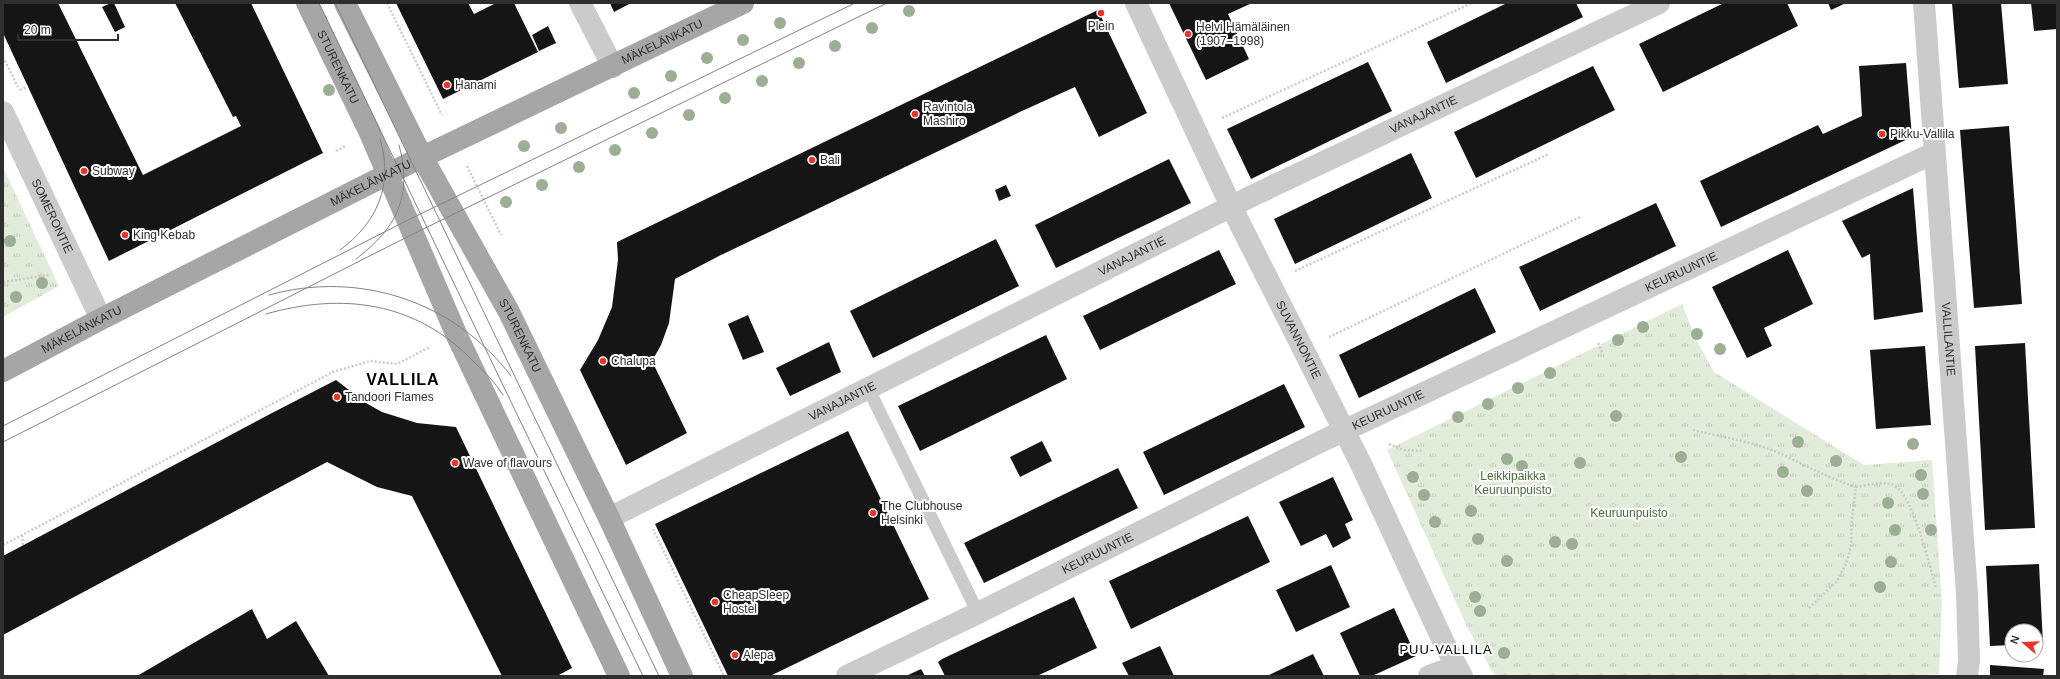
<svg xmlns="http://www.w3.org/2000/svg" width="2060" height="679" font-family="Helvetica,sans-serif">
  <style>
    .grass { fill: url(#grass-tufts) }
    .building { fill: #151515 }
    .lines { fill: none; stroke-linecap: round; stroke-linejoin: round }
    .path { stroke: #cbcbcb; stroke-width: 2.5; stroke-dasharray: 2 2; stroke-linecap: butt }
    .service { stroke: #cbcbcb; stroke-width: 13 }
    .minor { stroke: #cbcbcb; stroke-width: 22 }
    .primary { stroke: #a6a6a6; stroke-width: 22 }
    .tram { stroke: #838383; stroke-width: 1 }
    .tree { fill: #9cae93 }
    .poi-dot { fill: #ea342a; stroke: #fff; stroke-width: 1.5 }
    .labels { text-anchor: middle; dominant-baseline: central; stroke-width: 4; stroke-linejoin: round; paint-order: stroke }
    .poi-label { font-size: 12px; fill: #2e2e2e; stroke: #fff; text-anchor: start }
    .street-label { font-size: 12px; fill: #2e2e2e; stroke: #fff }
    .park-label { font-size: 12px; fill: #4b6b3a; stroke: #fff }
    .neighbourhood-label { font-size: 13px; letter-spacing: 1px; fill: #000; stroke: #fff }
    .district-label { font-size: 16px; font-weight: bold; letter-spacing: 1px; fill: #000; stroke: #fff }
  </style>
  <defs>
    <pattern id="grass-tufts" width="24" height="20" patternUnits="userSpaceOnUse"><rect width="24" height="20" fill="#e2ecdb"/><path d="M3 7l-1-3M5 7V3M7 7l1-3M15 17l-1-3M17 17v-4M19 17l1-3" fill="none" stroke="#c2cbbc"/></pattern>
  </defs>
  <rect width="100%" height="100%" fill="#fff"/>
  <path class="grass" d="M 3,167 L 59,286 L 3,317 Z
    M 1682,304 L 1697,341 L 1714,372 L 1864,465 L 1932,460 L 1942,601 L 1939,674 L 1911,676 L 1495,676 L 1468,629 L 1387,450 Z"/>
  <path class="building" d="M 3,3 L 58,3 L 143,175 L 241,126 L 236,116 L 233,117 L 175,3 L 251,3 L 323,153 L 109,261 L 3,33 Z
    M 111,3 L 114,3 L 125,27 L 115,32 L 102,7 Z
    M 396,3 L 468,3 L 474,14 L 496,3 L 514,3 L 538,52 L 443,99 Z
    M 610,3 L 631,3 L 614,12 Z
    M 1169,3 L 1252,3 L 1228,14 L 1249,59 L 1206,80 Z
    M 1507,3 L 1576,3 L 1583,17 L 1446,83 L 1427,42 Z
    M 1724,3 L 1787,3 L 1798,26 L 1663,92 L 1639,44 Z
    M 1828,3 L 1846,3 L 1831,10 Z
    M 1952,3 L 2001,3 L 2008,84 L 1959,88 Z
    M 2031,3 L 2057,3 L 2057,29 L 2034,31 Z
    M 1098,10 L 1147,113 L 1099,137 L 1075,87 L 1022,111 L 719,256 L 675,279 L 669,323 L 661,345 L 652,361 L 687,433 L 626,465 L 580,370 L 598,340 L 612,307 L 618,260 L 617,242 Z
    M 548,26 L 556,43 L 539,51 L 532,35 Z
    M 1368,62 L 1392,111 L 1251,179 L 1227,129 Z
    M 1906,63 L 1912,137 L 1721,227 L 1700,181 L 1818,125 L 1823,134 L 1862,116 L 1859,66 Z
    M 1593,66 L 1615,110 L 1476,178 L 1454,132 Z
    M 2009,126 L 2022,304 L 1974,308 L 1960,130 Z
    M 1411,153 L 1432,198 L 1295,264 L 1274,219 Z
    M 1169,159 L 1191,203 L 1056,268 L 1035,225 Z
    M 1006,185 L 1011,196 L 999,201 L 995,190 Z
    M 1913,188 L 1923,312 L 1874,320 L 1870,254 L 1862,258 L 1842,221 Z
    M 1656,203 L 1676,246 L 1540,311 L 1519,267 Z
    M 996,239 L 1019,286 L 873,358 L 850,311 Z
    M 1219,250 L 1236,284 L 1100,350 L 1083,316 Z
    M 1788,250 L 1813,304 L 1764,328 L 1772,346 L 1747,358 L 1712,287 Z
    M 1475,288 L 1496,332 L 1359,398 L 1339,355 Z
    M 748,315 L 764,352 L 743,360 L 728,324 Z
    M 1046,335 L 1067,379 L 920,451 L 898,406 Z
    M 829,342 L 841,372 L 790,396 L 776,368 Z
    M 2025,343 L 2035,528 L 1985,530 L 1975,346 Z
    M 1925,346 L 1931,425 L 1876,429 L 1870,350 Z
    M 336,380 L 366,403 L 382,412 L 417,423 L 456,427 L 572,668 L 557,676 L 502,676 L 412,496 L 377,487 L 327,462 L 3,635 L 3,556 L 272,413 Z
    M 1284,384 L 1305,427 L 1164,495 L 1143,452 Z
    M 848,431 L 929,599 L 770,676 L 728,676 L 655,524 Z
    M 1042,441 L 1052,461 L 1020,477 L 1010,457 Z
    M 1118,468 L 1138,508 L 984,583 L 964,543 Z
    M 1333,477 L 1353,520 L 1345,524 L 1351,538 L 1333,548 L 1326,534 L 1301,546 L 1279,502 Z
    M 1248,516 L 1270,562 L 1131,629 L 1109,581 Z
    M 2039,564 L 2043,644 L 2036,644 L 2036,631 L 2012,631 L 2012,645 L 1990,646 L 1986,566 Z
    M 1331,565 L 1350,607 L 1296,632 L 1276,590 Z
    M 1074,597 L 1097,648 L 1037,676 L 945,676 L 938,662 L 942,659 Z
    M 1394,608 L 1416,656 L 1372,676 L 1360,676 L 1340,633 Z
    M 252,609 L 267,639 L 296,621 L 329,676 L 137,676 Z
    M 1160,646 L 1174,676 L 1129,676 L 1122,663 Z
    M 1313,654 L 1324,676 L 1267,676 Z
    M 1990,665 L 2044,669 L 2043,676 L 1990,676 Z
    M 921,669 L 925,676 L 906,676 Z"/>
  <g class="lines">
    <path class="path" d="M 387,3 L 442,115
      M 3,57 L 18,87
      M 20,90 L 28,86
      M 1222,118 L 1472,3
      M 336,151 L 345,146
      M 467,166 L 501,235
      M 1295,271 L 1549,154
      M 3,282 L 49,275
      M 1329,337 L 1580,217
      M 1598,343 L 1603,354
      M 1693,430 C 1721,437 1750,441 1777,452 C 1803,464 1828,478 1856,487
      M 1389,444 L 1403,450 L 1424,451
      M 653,529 L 724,676
      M 22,535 L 23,546
      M 3,545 L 333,372 L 370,361 L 397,364 L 430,347
      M 1809,608 L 1837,581 L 1846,564 L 1851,546 L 1852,518 L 1856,487 C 1868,485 1885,480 1895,486 C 1913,496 1930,567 1936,588"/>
    <path class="service" d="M 868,388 L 978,613"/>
    <g class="minor">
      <path d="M 580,3 L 613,67"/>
      <path id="s1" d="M 1136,3 L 1231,206 L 1361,464 L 1444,643 L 1462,676"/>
      <path id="s2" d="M 1924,3 L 1967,594 L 1969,661 L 1967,676"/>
      <path id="s3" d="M 3,112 L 101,319"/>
      <path id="s4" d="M 609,518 L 1254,195 L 1659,3"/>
      <path id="s5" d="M 847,676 L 978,613 L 1322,441 L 1934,153"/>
      <path d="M 1429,676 L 1456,666"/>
    </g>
    <g class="primary">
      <path id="s6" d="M 307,3 L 370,133 L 457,336 L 619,676"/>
      <path id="s7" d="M 345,3 L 422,157 L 509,312 L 609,518 L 682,676"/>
      <path id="s8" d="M 3,371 L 101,319 L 412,162 L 743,3"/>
    </g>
    <path class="tram" d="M 319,3 L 643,676
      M 335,3 L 659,676
      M 340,250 C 377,223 394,185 380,139
      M 356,259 C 397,228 413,196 399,145
      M 269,295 C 359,270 454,301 511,376
      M 266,314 C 343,292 416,302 473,361 C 484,371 495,382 503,395
      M 3,426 L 408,220 L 855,3
      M 3,442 L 413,234 L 887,3"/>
  </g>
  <g class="tree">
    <circle cx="909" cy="11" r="6"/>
    <circle cx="780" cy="23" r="6"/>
    <circle cx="872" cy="28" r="6"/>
    <circle cx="743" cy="40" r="6"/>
    <circle cx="835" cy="46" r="6"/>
    <circle cx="707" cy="58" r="6"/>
    <circle cx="799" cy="63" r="6"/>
    <circle cx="671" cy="76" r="6"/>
    <circle cx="762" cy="81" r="6"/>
    <circle cx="329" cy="90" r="6"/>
    <circle cx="634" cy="93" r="6"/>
    <circle cx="725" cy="98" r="6"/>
    <circle cx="689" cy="115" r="6"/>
    <circle cx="561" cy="128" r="6"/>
    <circle cx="652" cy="133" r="6"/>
    <circle cx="524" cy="146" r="6"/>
    <circle cx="615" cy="150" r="6"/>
    <circle cx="579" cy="167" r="6"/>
    <circle cx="542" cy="185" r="6"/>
    <circle cx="506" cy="202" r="6"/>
    <circle cx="10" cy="241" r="6"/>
    <circle cx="42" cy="283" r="6"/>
    <circle cx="16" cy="297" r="6"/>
    <circle cx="1643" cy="327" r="6"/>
    <circle cx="1697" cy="334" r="6"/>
    <circle cx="1618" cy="340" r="6"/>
    <circle cx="1720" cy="349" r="6"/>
    <circle cx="1550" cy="373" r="6"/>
    <circle cx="1518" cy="388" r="6"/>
    <circle cx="1488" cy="404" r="6"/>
    <circle cx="1616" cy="416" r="6"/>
    <circle cx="1458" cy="417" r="6"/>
    <circle cx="1798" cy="442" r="6"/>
    <circle cx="1913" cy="444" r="6"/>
    <circle cx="1681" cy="457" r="6"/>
    <circle cx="1507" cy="459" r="6"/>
    <circle cx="1836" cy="461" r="6"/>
    <circle cx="1580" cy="463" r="6"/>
    <circle cx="1522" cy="466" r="6"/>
    <circle cx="1783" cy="472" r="6"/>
    <circle cx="1921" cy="475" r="6"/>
    <circle cx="1413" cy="477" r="6"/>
    <circle cx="1807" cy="491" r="6"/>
    <circle cx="1923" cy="494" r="6"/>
    <circle cx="1424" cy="495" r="6"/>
    <circle cx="1888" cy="503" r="6"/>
    <circle cx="1471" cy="511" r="6"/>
    <circle cx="1435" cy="522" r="6"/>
    <circle cx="1895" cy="530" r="6"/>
    <circle cx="1931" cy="530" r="6"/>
    <circle cx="1478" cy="539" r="6"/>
    <circle cx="1555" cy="542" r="6"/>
    <circle cx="1572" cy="544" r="6"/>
    <circle cx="1507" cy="561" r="6"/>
    <circle cx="1891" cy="562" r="6"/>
    <circle cx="1880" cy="587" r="6"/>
    <circle cx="1475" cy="597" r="6"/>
    <circle cx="1480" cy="611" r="6"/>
    <circle cx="1504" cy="653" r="6"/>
  </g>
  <g class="poi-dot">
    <circle cx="1101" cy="13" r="4"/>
    <circle cx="1188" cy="34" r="4"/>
    <circle cx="447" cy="85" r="4"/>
    <circle cx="915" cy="114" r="4"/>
    <circle cx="1882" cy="134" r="4"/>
    <circle cx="812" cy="160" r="4"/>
    <circle cx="84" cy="171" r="4"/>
    <circle cx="125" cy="235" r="4"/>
    <circle cx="603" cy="361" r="4"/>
    <circle cx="337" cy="397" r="4"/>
    <circle cx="455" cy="463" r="4"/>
    <circle cx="873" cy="513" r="4"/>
    <circle cx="715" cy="602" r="4"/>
    <circle cx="735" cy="655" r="4"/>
  </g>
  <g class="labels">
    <g class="poi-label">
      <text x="1101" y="26" text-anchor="middle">Plein</text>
      <text x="1196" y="27">Helvi Hämäläinen<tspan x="1196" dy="14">(1907–1998)</tspan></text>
      <text x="455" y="85">Hanami</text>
      <text x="923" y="107">Ravintola<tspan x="923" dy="14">Mashiro</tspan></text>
      <text x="1890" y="134">Pikku-Vallila</text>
      <text x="820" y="160">Bali</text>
      <text x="92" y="171">Subway</text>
      <text x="133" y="235">King Kebab</text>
      <text x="611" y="361">Chalupa</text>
      <text x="345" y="397">Tandoori Flames</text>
      <text x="463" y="463">Wave of flavours</text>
      <text x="881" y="506">The Clubhouse<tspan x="881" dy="14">Helsinki</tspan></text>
      <text x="723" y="595">CheapSleep<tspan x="723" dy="14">Hostel</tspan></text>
      <text x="743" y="655">Alepa</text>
    </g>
    <g class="street-label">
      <text stroke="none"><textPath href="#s8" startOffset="737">MÄKELÄNKATU</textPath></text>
      <text stroke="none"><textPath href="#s6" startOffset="71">STURENKATU</textPath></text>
      <text stroke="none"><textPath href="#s4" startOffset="909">VANAJANTIE</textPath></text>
      <text stroke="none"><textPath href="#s8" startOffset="413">MÄKELÄNKATU</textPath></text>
      <text stroke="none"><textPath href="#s3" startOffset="115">SOMERONTIE</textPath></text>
      <text stroke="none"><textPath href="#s4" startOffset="585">VANAJANTIE</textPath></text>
      <text stroke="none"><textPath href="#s5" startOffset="927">KEURUUNTIE</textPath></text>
      <text stroke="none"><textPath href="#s8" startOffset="89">MÄKELÄNKATU</textPath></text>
      <text stroke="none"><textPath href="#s7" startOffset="376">STURENKATU</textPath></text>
      <text stroke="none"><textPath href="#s2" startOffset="337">VALLILANTIE</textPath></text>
      <text stroke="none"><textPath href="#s1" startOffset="374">SUVANNONTIE</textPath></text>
      <text stroke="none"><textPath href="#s4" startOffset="261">VANAJANTIE</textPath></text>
      <text stroke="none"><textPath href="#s5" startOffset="603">KEURUUNTIE</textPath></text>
      <text stroke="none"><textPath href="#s5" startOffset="279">KEURUUNTIE</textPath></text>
    </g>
    <g class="park-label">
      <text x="1513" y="476">Leikkipaikka<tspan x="1513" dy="14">Keuruunpuisto</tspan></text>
      <text x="1629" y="513">Keuruunpuisto</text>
    </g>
    <g class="neighbourhood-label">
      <text x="1446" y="649">PUU-VALLILA</text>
    </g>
    <g class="district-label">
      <text x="403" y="379">VALLILA</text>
    </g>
  </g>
  <rect width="2060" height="679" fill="none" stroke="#2e2e2e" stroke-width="8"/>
  <g transform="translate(2024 643) rotate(289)"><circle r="19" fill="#ffffff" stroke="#ababab"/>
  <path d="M0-3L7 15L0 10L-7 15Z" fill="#ea342a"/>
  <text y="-6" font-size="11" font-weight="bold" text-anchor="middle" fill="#2e2e2e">N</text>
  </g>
  <path d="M18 34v6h100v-6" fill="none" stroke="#2e2e2e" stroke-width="2"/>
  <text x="24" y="34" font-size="12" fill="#2e2e2e" stroke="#ffffff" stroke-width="3" paint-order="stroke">20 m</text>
</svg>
